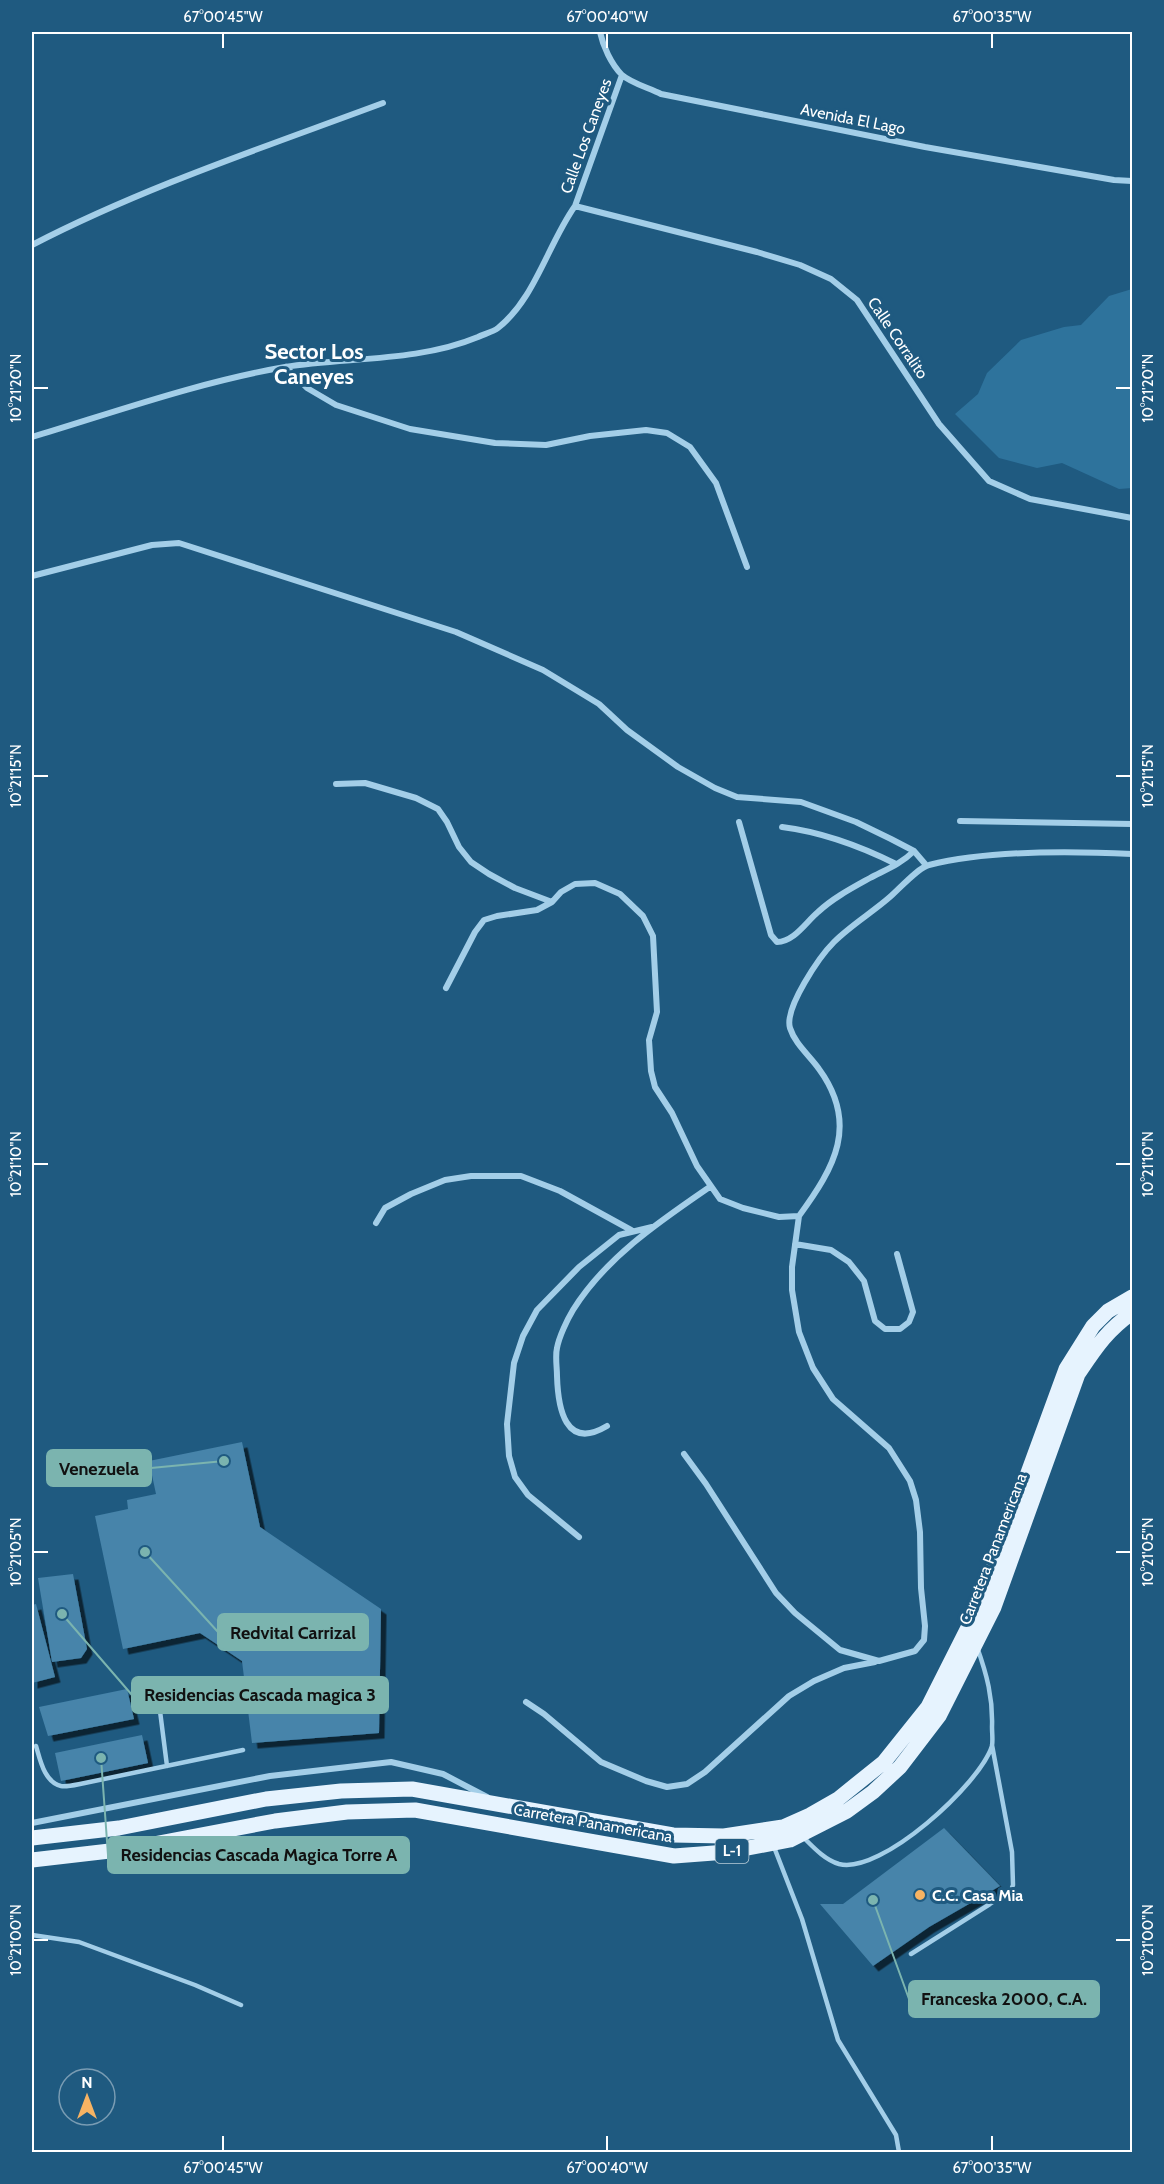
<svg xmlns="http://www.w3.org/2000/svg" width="1164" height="2184" font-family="Cabin,sans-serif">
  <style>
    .green { fill: #2e739c }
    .building { fill: #4784aa; filter: url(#shadow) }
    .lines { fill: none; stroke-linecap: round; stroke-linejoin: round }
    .lane { stroke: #a3cee8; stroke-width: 4.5 }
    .street { stroke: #a3cee8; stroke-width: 6 }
    .primary { stroke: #e6f3fe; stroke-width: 15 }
    .ticks { fill: none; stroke: #fff; stroke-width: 2 }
    .poi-dot { fill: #f7b363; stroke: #1f5a80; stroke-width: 2 }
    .labels { text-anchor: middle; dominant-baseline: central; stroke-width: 6; stroke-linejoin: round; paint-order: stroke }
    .shield { fill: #1f5a80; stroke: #bcced9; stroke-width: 1.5 }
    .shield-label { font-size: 15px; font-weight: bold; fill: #fff }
    .street-label { font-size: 16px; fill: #fff; stroke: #1f5a80 }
    .poi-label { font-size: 16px; font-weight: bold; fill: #fff; stroke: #1f5a80; text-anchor: start }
    .district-label { font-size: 22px; font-weight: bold; fill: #fff; stroke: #1f5a80 }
    .leader { fill: none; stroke: #7bb4af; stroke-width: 2 }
    .callout-dot { fill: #7bb4af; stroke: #1f5a80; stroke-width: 2 }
    .callout { fill: #7bb4af; stroke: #7bb4af; stroke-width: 2 }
    .callout-label { font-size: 18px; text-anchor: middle; font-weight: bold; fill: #111 }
    .neatline { fill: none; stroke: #fff; stroke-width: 2 }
    .ticks-label { font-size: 15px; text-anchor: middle; fill: #fff }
  </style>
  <defs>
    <filter id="shadow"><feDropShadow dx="5.5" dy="5.5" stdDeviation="0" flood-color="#0009"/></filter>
  </defs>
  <rect width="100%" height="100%" fill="#1f5a80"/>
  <path class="green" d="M 1132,289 L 1132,488 L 1119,489 L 1062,463 L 1037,468 L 999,458 L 955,414 L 978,394 L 987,373 L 1021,340 L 1064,327 L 1081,325 L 1109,296 Z"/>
  <path class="building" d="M 242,1442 L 260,1527 L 381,1609 L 379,1733 L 252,1743 L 242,1661 L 200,1633 L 123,1649 L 95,1516 L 128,1509 L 127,1500 L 156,1494 L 149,1461 Z
    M 73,1574 L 87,1649 L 81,1658 L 52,1662 L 38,1578 Z
    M 36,1604 L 55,1677 L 32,1683 L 32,1605 Z
    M 127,1689 L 134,1719 L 48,1736 L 39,1707 Z
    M 142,1735 L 148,1763 L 61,1781 L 55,1753 Z
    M 944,1828 L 1000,1886 L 929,1927 L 873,1966 L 820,1904 L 843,1904 Z"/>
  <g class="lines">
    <path class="lane" d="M 36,1746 C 40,1759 44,1782 61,1786 C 66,1787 75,1785 80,1784 L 243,1750
      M 167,1766 L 160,1711 L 161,1708 L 196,1696
      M 803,1837 C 813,1847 825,1860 839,1864 C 881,1875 980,1784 992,1746 C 993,1740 992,1733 992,1727 C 993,1698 987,1675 977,1647
      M 774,1847 L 802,1919 L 838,2040 L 896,2135 L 899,2152
      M 32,1935 L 79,1942 L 195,1985 L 241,2005
      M 911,1954 L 990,1904 L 1011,1890 L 1013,1885 L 1012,1852 L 992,1745"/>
    <path class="street" d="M 600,32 C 603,46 611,64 622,75 C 631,83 649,88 661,94 L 925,147 L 1114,180 L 1132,181
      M 575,206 L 757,252 L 800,265 L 831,279 L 857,300 L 939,424 L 989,481 L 1030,499 L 1132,518
      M 32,245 C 144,187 265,147 383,103
      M 286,367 L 307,388 L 336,405 L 410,429 L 495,443 L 546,445 L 590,436 L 646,430 L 667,433 L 690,447 L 716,483 L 747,567
      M 32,437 C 115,412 199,382 285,367 C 348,357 418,362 478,337 C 484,334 493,332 498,328 C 535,299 548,244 575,206 L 622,75
      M 32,576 L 152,545 L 179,543 L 456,632 L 543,670 L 599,704 L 627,730 L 678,767 L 715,788 L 737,797 L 801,802 L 856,822 L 891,839 L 914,851 L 926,865
      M 336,784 L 365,783 L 416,798 L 438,809 L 447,822 L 459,847 L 471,862 L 489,874 L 515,888 L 552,902
      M 960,821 L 1132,824
      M 739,822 L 771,935 L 777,942 C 794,942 806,922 818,912 C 833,898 852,888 870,878 C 885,870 901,864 914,851
      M 782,827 C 822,832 860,846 896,864
      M 446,988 L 475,932 L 484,920 L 497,916 L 537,910 L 552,902 L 561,892 L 575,884 L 595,883 L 620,894 L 643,916 L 653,936 L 657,1012 L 649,1040 L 651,1071 L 655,1087 L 672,1113 L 697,1166 L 720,1199 L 743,1208 L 779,1217 L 799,1216 C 835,1167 859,1124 819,1069 C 810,1056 795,1044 790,1028 C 784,1008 820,956 834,942 C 851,925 873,912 891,896 C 900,888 919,867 929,865 C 989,850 1071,851 1132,854
      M 376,1223 L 385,1208 L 411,1194 L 445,1180 L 471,1176 L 521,1176 L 560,1191 L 631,1230
      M 795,1244 L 831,1250 L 849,1262 L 864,1281 L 875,1321 L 885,1329 L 900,1329 L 909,1322 L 913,1312 L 897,1254
      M 607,1426 C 565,1451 558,1408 557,1376 C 557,1367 555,1356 557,1348 C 559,1337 567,1320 573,1310 C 606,1257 660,1221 711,1186
      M 684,1454 L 706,1484 L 776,1593 L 795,1613 L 840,1650 L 879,1661 L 915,1651 L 924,1640 L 925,1626 L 921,1588 L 920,1532 L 916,1500 L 910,1481 L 889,1448 L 833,1399 L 813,1368 L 799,1332 L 792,1290 L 792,1267 L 799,1216
      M 579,1537 L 528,1495 L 515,1477 L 509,1456 L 507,1424 L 514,1363 L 523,1336 L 537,1310 L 579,1267 L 619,1235 L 652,1227
      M 526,1702 L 544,1714 L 601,1762 L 646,1781 L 667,1787 L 687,1784 L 705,1772 L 789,1696 L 814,1681 L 844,1668 L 875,1662
      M 32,1823 L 270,1776 L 391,1762 L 443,1774 L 487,1797"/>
    <path class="primary" d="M 32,1838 L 119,1828 L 266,1799 L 341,1791 L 412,1789 L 673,1835 L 724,1836 L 783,1827 L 810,1815 L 838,1799 L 884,1762 L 928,1707 L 980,1604 L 1066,1369 L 1093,1326 L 1108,1311 L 1132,1297
      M 32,1860 L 127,1849 L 275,1821 L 347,1812 L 415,1810 L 674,1856 L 727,1852 L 790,1840 L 847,1811 L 873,1792 L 900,1767 L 939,1716 L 994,1607 L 1078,1374 C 1095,1349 1107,1330 1132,1313"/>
  </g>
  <path class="ticks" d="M 223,33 L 223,48M 607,33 L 607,48M 992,33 L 992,48M 33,388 L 48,388M 1116,388 L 1131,388M 33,776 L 48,776M 1116,776 L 1131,776M 33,1164 L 48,1164M 1116,1164 L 1131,1164M 33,1552 L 48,1552M 1116,1552 L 1131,1552M 33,1940 L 48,1940M 1116,1940 L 1131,1940M 223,2136 L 223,2151M 607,2136 L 607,2151M 992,2136 L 992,2151"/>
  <circle class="poi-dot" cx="920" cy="1895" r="6"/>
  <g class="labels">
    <rect class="shield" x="715.5" y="1839" width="33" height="24" rx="4.5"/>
    <g class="shield-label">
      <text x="732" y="1851">L-1</text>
    </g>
    <g class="street-label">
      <text transform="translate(853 119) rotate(11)">Avenida El Lago</text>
      <text transform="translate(586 136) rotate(-70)">Calle Los Caneyes</text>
      <text transform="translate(898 338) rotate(56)">Calle Corralito</text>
      <text transform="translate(993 1549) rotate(-69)">Carretera Panamericana</text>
      <text transform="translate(593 1823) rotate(10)">Carretera Panamericana</text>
    </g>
    <g class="poi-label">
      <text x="932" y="1895">C.C. Casa Mia</text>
    </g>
    <g class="district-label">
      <text x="314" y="351">Sector Los<tspan x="314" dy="25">Caneyes</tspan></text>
    </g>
  </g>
  <path class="leader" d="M224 1461L151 1468M145 1552L218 1632M62 1614L132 1695M101 1758L108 1855M873 1900L909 1999"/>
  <g class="callout-dot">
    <circle cx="224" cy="1461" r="6"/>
    <circle cx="145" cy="1552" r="6"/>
    <circle cx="62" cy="1614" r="6"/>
    <circle cx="101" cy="1758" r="6"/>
    <circle cx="873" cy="1900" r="6"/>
  </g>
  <g class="callout">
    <rect x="47" y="1450" width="104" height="36" rx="6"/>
    <rect x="218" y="1614" width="150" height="36" rx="6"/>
    <rect x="132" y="1677" width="256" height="36" rx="6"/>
    <rect x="108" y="1837" width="301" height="36" rx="6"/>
    <rect x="909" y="1981" width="190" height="36" rx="6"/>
  </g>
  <g class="callout-label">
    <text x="99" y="1475">Venezuela</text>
    <text x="293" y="1639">Redvital Carrizal</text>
    <text x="260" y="1701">Residencias Cascada magica 3</text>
    <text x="259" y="1861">Residencias Cascada Magica Torre A</text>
    <text x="1004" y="2005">Franceska 2000, C.A.</text>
  </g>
  <rect width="1164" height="2184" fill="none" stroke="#1f5a80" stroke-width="66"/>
  <g transform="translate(87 2097)"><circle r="28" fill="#1f5a80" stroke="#799cb3" stroke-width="1.5"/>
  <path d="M0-4.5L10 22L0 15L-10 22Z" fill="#f7b363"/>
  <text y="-9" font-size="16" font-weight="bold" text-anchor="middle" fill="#ffffff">N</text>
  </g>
  <rect x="33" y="33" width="1098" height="2118" class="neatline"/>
  <g class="ticks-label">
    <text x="223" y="22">67°00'45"W</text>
    <text x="607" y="22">67°00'40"W</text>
    <text x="992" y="22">67°00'35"W</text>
    <text transform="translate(16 388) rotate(-90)" y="5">10°21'20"N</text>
    <text transform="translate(1148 388) rotate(-90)" y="5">10°21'20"N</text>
    <text transform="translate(16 776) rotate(-90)" y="5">10°21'15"N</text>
    <text transform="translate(1148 776) rotate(-90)" y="5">10°21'15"N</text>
    <text transform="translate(16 1164) rotate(-90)" y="5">10°21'10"N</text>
    <text transform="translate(1148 1164) rotate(-90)" y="5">10°21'10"N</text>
    <text transform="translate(16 1552) rotate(-90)" y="5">10°21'05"N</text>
    <text transform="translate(1148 1552) rotate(-90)" y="5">10°21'05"N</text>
    <text transform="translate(16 1940) rotate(-90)" y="5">10°21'00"N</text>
    <text transform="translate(1148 1940) rotate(-90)" y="5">10°21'00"N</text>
    <text x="223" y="2173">67°00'45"W</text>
    <text x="607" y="2173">67°00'40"W</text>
    <text x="992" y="2173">67°00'35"W</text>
  </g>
</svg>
